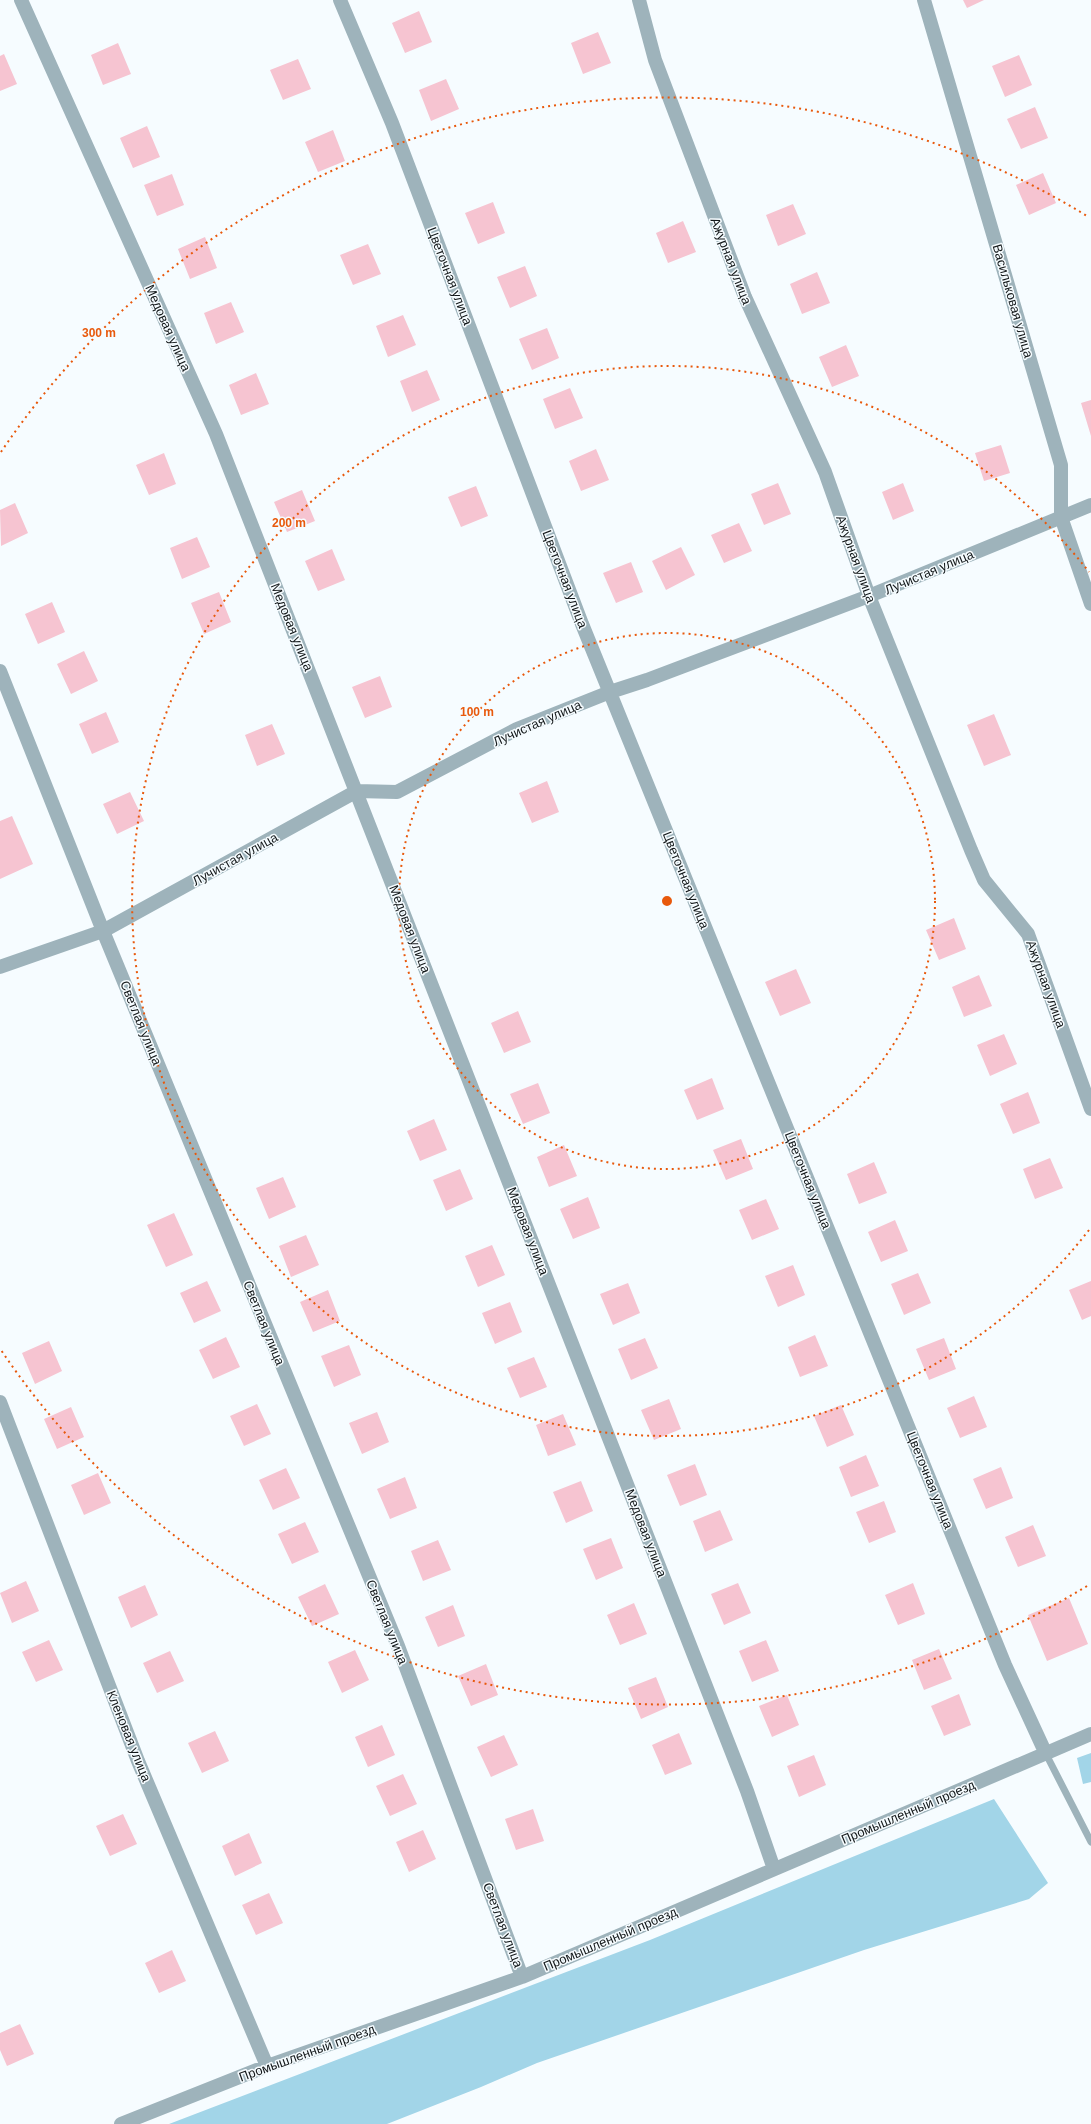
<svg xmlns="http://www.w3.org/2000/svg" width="1091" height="2124" font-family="Arial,sans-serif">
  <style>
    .forest { fill: #a2d5e8 }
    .building { fill: #f6c4d1 }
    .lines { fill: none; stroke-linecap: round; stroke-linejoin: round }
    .service { stroke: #9eb3bb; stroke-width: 7 }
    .minor { stroke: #9eb3bb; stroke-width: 14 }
    .ring { fill: none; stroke: #e8590c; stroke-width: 2; stroke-dasharray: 2 4 }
    .labels { text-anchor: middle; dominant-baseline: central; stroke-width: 3; stroke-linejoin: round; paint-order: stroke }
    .street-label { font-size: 13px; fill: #121719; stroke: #f6fcff }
    .centre { fill: #e8590c; stroke: #f6fcff; stroke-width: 2 }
    .ring-label { font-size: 12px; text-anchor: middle; font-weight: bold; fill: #e8590c; stroke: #f6fcff; stroke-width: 3; stroke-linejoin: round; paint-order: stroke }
  </style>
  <rect width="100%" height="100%" fill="#f6fcff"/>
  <path class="forest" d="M 1091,1753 L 1091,1782 L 1083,1784 L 1077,1758 Z
    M 994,1799 L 1048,1883 L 1029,1899 L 864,1950 L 537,2063 L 481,2087 L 387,2124 L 169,2124 L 650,1940 Z"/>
  <path class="building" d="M 963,0 L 984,0 L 967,8 Z
    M 419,11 L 432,42 L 405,53 L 392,23 Z
    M 598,32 L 611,63 L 583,74 L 571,43 Z
    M 118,43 L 131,74 L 103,85 L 91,55 Z
    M 4,54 L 17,84 L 0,91 L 0,56 Z
    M 1019,55 L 1032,85 L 1005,97 L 992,66 Z
    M 298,59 L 311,89 L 283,100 L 270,70 Z
    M 446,79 L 459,109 L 431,121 L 419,90 Z
    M 1035,107 L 1048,138 L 1021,149 L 1007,119 Z
    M 147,126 L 160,157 L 133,168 L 120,138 Z
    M 333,130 L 345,161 L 318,172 L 305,142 Z
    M 1043,173 L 1056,203 L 1029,215 L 1016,185 Z
    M 172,174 L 184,205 L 157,216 L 144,185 Z
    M 493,202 L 505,233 L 478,244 L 465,213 Z
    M 793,204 L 806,234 L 778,246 L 766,215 Z
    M 683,221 L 696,252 L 668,263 L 656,233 Z
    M 205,237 L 217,268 L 190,279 L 178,249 Z
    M 368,244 L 381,274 L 353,285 L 340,255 Z
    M 525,266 L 537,296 L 510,308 L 497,277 Z
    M 817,272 L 830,303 L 802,314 L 790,284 Z
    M 231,302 L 244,332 L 216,344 L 204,313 Z
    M 403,315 L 416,345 L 388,357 L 376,326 Z
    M 547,328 L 559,358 L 532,370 L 519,339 Z
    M 846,345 L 859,376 L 832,387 L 819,357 Z
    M 427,370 L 440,400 L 412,412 L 400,381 Z
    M 256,373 L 269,404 L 241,415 L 229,385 Z
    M 570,388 L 583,418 L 555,429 L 543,399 Z
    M 1091,400 L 1091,436 L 1081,403 Z
    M 1001,445 L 1010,473 L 984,481 L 975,453 Z
    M 596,449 L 609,480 L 581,491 L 569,461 Z
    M 164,453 L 176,484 L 149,495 L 136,465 Z
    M 778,483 L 791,514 L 764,525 L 751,494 Z
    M 903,483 L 914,511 L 893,520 L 882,492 Z
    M 476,486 L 488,516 L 461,527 L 448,497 Z
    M 302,490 L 315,521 L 287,532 L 274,502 Z
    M 15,503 L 28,533 L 1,546 L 0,510 Z
    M 739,523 L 752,551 L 724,563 L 711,535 Z
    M 197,537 L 210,567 L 182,579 L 170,548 Z
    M 681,547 L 695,575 L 666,590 L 652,561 Z
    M 332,549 L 345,580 L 318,591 L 305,561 Z
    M 631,562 L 643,592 L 616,603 L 603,573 Z
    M 219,592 L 231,622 L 204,634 L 191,603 Z
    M 52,602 L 65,632 L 38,644 L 25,614 Z
    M 84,651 L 98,681 L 71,694 L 57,664 Z
    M 380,676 L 392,707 L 365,718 L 352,687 Z
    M 106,712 L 119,742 L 92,754 L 79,724 Z
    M 994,714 L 1011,755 L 984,766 L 967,725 Z
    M 272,724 L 285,754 L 257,766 L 245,735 Z
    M 547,781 L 559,812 L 532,823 L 519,793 Z
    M 130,792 L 144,821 L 117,834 L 103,804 Z
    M 12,816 L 33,864 L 0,879 L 0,821 Z
    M 954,918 L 966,949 L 939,960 L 926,930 Z
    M 796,969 L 811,1003 L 780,1016 L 765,982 Z
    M 979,975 L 992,1006 L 964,1017 L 952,987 Z
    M 518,1011 L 531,1042 L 504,1053 L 491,1023 Z
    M 1004,1034 L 1017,1064 L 990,1076 L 977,1045 Z
    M 712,1078 L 724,1109 L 697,1120 L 684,1090 Z
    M 538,1083 L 550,1113 L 523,1124 L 510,1094 Z
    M 1028,1092 L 1040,1123 L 1013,1134 L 1000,1104 Z
    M 434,1119 L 447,1150 L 420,1161 L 407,1131 Z
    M 741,1139 L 753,1169 L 726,1180 L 713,1150 Z
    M 564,1145 L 577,1176 L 549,1187 L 537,1157 Z
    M 1050,1158 L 1063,1188 L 1035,1199 L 1023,1169 Z
    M 874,1162 L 887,1193 L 859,1204 L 847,1174 Z
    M 460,1169 L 473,1199 L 446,1211 L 433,1180 Z
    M 283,1177 L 296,1207 L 269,1219 L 256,1188 Z
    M 588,1197 L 600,1228 L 573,1239 L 560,1209 Z
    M 766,1199 L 779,1229 L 752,1240 L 739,1210 Z
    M 174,1213 L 193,1255 L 166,1267 L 147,1225 Z
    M 895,1220 L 908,1251 L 881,1262 L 868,1232 Z
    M 306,1235 L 319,1265 L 291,1277 L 279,1246 Z
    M 492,1245 L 505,1275 L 478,1287 L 465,1256 Z
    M 793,1265 L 805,1295 L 778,1307 L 765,1276 Z
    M 918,1273 L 931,1303 L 904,1315 L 891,1284 Z
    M 207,1281 L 221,1311 L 194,1323 L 180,1293 Z
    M 1091,1281 L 1091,1316 L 1082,1320 L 1069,1290 Z
    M 628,1283 L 640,1313 L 613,1325 L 600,1294 Z
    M 328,1290 L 340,1321 L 313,1332 L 300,1302 Z
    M 510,1302 L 522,1332 L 495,1344 L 482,1313 Z
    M 815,1335 L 828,1366 L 800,1377 L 788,1347 Z
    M 226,1337 L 240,1367 L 213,1379 L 199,1350 Z
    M 645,1338 L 658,1368 L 631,1380 L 618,1349 Z
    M 944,1338 L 956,1369 L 929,1380 L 916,1349 Z
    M 49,1341 L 62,1371 L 35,1384 L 22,1353 Z
    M 349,1345 L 361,1375 L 334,1387 L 321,1356 Z
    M 534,1357 L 547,1387 L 520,1398 L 507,1368 Z
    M 974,1396 L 987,1427 L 960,1438 L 947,1408 Z
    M 669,1399 L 681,1429 L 654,1440 L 641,1410 Z
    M 257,1404 L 271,1434 L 244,1446 L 230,1416 Z
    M 841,1405 L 854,1435 L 827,1447 L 814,1416 Z
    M 71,1407 L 84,1437 L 57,1449 L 44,1419 Z
    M 377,1412 L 389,1442 L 362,1454 L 349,1423 Z
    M 563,1414 L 576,1445 L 548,1456 L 536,1425 Z
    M 866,1455 L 879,1486 L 851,1497 L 839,1467 Z
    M 695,1464 L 707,1495 L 680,1506 L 667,1475 Z
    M 1001,1467 L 1013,1498 L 986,1509 L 973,1479 Z
    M 286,1468 L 300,1498 L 273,1510 L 259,1480 Z
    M 98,1473 L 111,1503 L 84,1515 L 71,1485 Z
    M 405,1477 L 417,1508 L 390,1519 L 377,1489 Z
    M 581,1481 L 593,1511 L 566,1523 L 553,1492 Z
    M 884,1501 L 896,1532 L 869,1543 L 856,1512 Z
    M 720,1510 L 733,1540 L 705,1552 L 693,1521 Z
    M 305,1522 L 319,1552 L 292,1564 L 278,1534 Z
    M 1033,1525 L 1046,1556 L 1018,1567 L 1005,1537 Z
    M 611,1538 L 623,1568 L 596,1580 L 583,1549 Z
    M 438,1540 L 451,1570 L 423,1581 L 411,1551 Z
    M 26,1581 L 39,1611 L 12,1623 L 0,1593 Z
    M 738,1583 L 751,1613 L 724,1625 L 711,1594 Z
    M 913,1583 L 925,1614 L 898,1625 L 885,1595 Z
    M 325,1584 L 339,1614 L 312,1626 L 298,1597 Z
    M 145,1585 L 158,1615 L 131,1628 L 118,1597 Z
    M 1069,1598 L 1088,1644 L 1047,1661 L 1028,1615 Z
    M 634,1603 L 647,1634 L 620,1645 L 607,1615 Z
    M 453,1605 L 465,1636 L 438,1647 L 425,1617 Z
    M 49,1640 L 63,1670 L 36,1682 L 22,1652 Z
    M 766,1640 L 779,1671 L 752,1682 L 739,1651 Z
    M 939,1649 L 952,1679 L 924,1690 L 912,1660 Z
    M 355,1650 L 369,1680 L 342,1693 L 328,1662 Z
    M 170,1651 L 184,1681 L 157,1693 L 143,1663 Z
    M 486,1664 L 498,1695 L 471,1706 L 458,1676 Z
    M 656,1677 L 668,1707 L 641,1719 L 628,1688 Z
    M 959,1694 L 971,1725 L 944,1736 L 931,1706 Z
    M 787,1695 L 799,1725 L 772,1737 L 759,1706 Z
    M 382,1725 L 395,1755 L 368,1767 L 355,1737 Z
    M 215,1731 L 229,1761 L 202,1773 L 188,1743 Z
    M 679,1733 L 692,1764 L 665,1775 L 652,1745 Z
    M 504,1735 L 518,1765 L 491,1777 L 477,1747 Z
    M 814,1755 L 826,1785 L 799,1797 L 787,1766 Z
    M 403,1774 L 417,1804 L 390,1816 L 376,1786 Z
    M 533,1809 L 544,1841 L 516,1850 L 505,1819 Z
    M 123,1814 L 137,1844 L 110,1856 L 96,1826 Z
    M 423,1830 L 436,1859 L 409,1872 L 396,1842 Z
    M 249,1833 L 262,1863 L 235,1876 L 222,1846 Z
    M 269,1893 L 283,1923 L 256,1935 L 242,1905 Z
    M 172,1950 L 186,1981 L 159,1993 L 145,1963 Z
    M 20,2024 L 34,2054 L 7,2066 L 0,2050 L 0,2033 Z"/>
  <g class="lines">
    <path class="service" d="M 1046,1754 L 1091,1842"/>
    <path class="minor" d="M 21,0 L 216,434 L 747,1791 L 774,1869
      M 340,0 L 392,123 L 582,624 L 1005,1665 L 1046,1754
      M 639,0 L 655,60 L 745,297 L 825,472 L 869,596 L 971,850 L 984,880 L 1028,934 L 1091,1109
      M 924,0 L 1061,465 L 1061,517 L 1091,604
      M 0,671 L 103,931 L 398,1646 L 522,1977
      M 0,967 L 103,931 L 357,791 L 397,792 L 517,729 L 610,692 L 647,680 L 869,596 L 1091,505
      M 0,1402 L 138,1761 L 267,2066
      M 121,2124 L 267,2066 L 522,1977 L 1091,1734"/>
  </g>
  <g class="ring">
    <circle cx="667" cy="901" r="268"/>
    <path d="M1089 1230A535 535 0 1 1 1089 572"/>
    <path d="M1087 1586A803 803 0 0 1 1 1350M1 452A803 803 0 0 1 1087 216"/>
  </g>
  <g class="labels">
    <g class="street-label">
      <text transform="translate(731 261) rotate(69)">Ажурная улица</text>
      <text transform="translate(450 276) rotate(69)">Цветочная улица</text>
      <text transform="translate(1013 301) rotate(74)">Васильковая улица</text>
      <text transform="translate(168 328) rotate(66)">Медовая улица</text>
      <text transform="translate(856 559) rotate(70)">Ажурная улица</text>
      <text transform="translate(929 572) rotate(-23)">Лучистая улица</text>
      <text transform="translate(565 579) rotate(69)">Цветочная улица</text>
      <text transform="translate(292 627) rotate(68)">Медовая улица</text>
      <text transform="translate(537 723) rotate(-24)">Лучистая улица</text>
      <text transform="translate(235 859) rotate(-29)">Лучистая улица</text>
      <text transform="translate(686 880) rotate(68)">Цветочная улица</text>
      <text transform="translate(410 929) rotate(69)">Медовая улица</text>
      <text transform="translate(1046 984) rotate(70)">Ажурная улица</text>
      <text transform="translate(141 1023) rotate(68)">Светлая улица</text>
      <text transform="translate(808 1180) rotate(68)">Цветочная улица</text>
      <text transform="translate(528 1231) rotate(69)">Медовая улица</text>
      <text transform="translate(264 1323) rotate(68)">Светлая улица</text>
      <text transform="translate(930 1480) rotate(68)">Цветочная улица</text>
      <text transform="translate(646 1533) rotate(69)">Медовая улица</text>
      <text transform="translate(387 1622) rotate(68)">Светлая улица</text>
      <text transform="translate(129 1736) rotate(68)">Кленовая улица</text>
      <text transform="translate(908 1812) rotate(-23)">Промышленный проезд</text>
      <text transform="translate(503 1925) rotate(69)">Светлая улица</text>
      <text transform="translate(610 1939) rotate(-23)">Промышленный проезд</text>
      <text transform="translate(307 2053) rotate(-20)">Промышленный проезд</text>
    </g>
  </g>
  <circle cx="667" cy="901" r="6" class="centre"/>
  <g class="ring-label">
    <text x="99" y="337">300 m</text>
    <text x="289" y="527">200 m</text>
    <text x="477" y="716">100 m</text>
  </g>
</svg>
